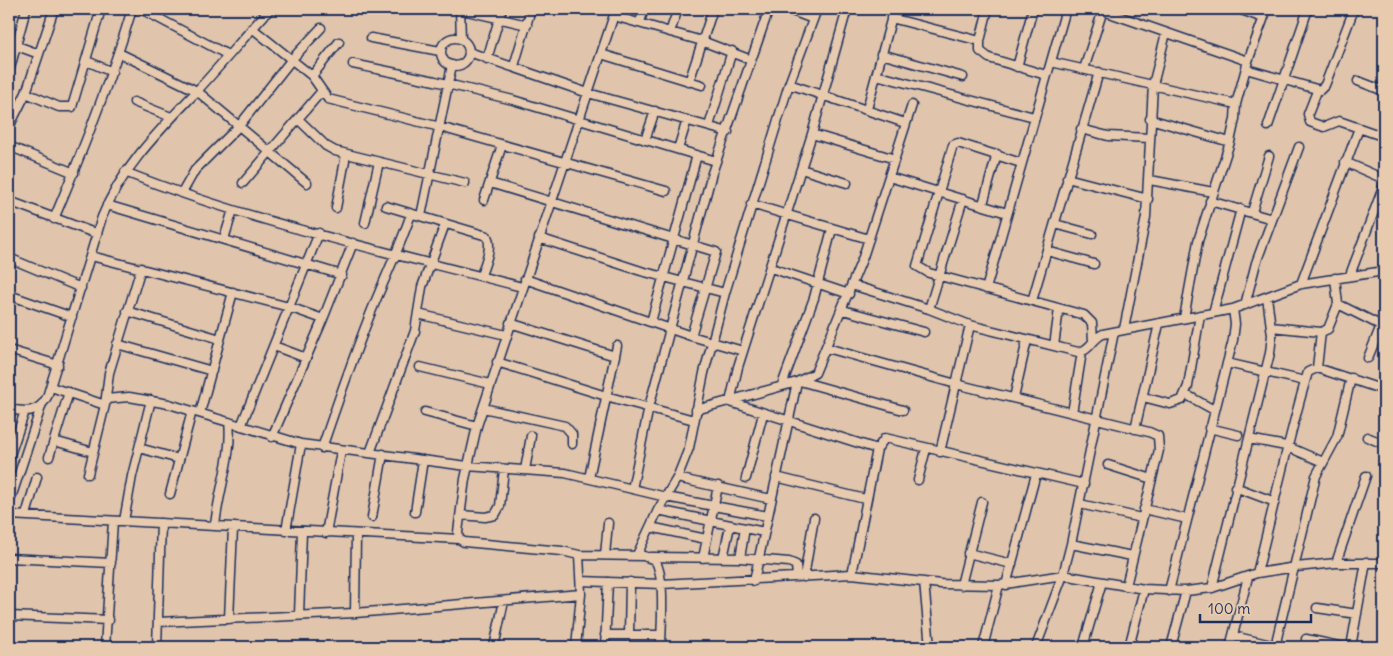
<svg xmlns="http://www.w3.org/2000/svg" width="1393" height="656" font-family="Delius,sans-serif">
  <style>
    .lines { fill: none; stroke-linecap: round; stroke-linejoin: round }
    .street-casing { stroke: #1b2f5e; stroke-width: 11 }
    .street { stroke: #e8cbaf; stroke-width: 8 }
  </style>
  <rect width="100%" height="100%" fill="#e0c5ac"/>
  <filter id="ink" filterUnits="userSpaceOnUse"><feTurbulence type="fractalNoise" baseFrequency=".02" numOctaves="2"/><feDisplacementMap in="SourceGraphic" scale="10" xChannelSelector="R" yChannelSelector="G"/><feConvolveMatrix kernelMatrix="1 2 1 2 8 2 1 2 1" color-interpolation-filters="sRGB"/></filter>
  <g filter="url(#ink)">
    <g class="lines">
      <g class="street-casing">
        <path id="street" d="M 141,9 L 228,55
          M 356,9 L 363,10
          M 458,9 L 527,25
          M 460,9 L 461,39
          M 787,9 L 813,19
          M 847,9 L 812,134 L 738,367 L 730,402 L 877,449
          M 1098,9 L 1248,61
          M 1239,9 L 1263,18
          M 614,16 L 702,41 L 751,60
          M 891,18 L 980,41 L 988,9
          M 640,22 L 644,9
          M 252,28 L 312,76 L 328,99 L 440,127 L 666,191
          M 670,32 L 678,9
          M441 52a14 14 0 1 1 28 0a14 14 0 1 1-28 0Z
          M 371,38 L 440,51
          M 980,41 L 980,51 L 989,58 L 1046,75
          M 9,43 L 39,54
          M 469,52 L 588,93 L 728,132
          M 119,53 L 197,91 L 307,183
          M 601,54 L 702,85
          M 881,54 L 963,77
          M 487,59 L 502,9
          M 87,61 L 112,72
          M 1051,62 L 1236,104
          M 353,64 L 435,81 L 513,100 L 716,161
          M 514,66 L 531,9
          M 1017,67 L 1033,9
          M 1084,69 L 1103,10
          M 1246,69 L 1320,90 L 1325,85 L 1354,9
          M 9,72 L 26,9
          M 876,75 L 1034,117
          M 312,76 L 339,42
          M 1358,81 L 1384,91
          M 689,82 L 713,9
          M 789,84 L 905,123
          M 1317,91 L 1308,114 L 1310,122 L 1324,127 L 1339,121 L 1382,136
          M 26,93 L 59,107 L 72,107 L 101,9
          M 134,102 L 171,117
          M 867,109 L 894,9
          M 298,119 L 326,146 L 335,151 L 465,183
          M 1150,119 L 1230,142
          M 709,126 L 732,51
          M 1268,126 L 1308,9
          M 9,127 L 26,93 L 54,9
          M 1081,129 L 1108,136 L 1149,138
          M 812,134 L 895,159
          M 645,140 L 655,111
          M 9,146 L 74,173
          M 678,149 L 687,120
          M 1345,162 L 1384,179
          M 1021,163 L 958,143 L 953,145 L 917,266 L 929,273 L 1084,315 L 1092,323 L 1093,341
          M 801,169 L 847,183
          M 125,172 C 253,223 389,252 522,287
          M 889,177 L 1007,213
          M 1067,178 L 1148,199
          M 1150,180 L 1213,192
          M 243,183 L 321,92
          M 490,183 L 716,252 L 691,336
          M 182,193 L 195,170 L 239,126 L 292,59 L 321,28
          M 484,200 L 502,145
          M 9,201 L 97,234
          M 1210,201 L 1272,219
          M 751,204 L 869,239
          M 983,204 L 997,154
          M 107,205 L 342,275
          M 386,206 L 487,236 C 493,247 484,265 481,276
          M 336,208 L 346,155
          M 1252,212 L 1269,156
          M 421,216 L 452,65
          M 54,219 C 83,150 111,80 132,9
          M 365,223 L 379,162
          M 1055,224 L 1092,234
          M 539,238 L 641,271 L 725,293
          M 224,239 L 233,210
          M 1047,251 L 1094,264
          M 91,256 L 289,307 L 323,319
          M 9,258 L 81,288
          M 771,268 L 849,294
          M 1350,275 L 1384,185
          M 525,279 L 691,336 L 743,351
          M 1301,284 L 1359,128
          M 852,285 L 929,309 L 970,325 L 1078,352 C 1089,352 1093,338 1103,334 L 1233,309 L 1301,284 L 1384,271
          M 986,289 L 1066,9
          M 9,295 L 72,317
          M 1032,301 L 1099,72
          M 1338,304 L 1384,327
          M 1245,305 L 1256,263 L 1299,147
          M 929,309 L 963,199
          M 843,310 L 924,332
          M 127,311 L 220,339
          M 1213,313 L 1241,209
          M 418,314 L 506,335
          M 1184,318 L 1198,241 L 1230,142 L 1235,119 L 1236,104 L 1248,61 L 1267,9
          M 651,322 L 697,155
          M 510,323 L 615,356
          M 1271,327 L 1321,332 L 1328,329 L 1338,304 L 1335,278
          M 1124,329 L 1146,217 L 1153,85 L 1166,33
          M 117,344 L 212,371
          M 274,346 L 306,358
          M 1054,346 L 1059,309
          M 827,348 L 956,384 L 1149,432 L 1158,436 L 1159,450 L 1126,586
          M 9,350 L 58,365
          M 1368,358 L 1384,318
          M 497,362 L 606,396 L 694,420
          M 1227,363 L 1305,381
          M 420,367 L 490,384
          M 1317,368 L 1321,332
          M 800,381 L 903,410
          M 782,385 L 814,298 L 832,229
          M 51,387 L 105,405 L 88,474
          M 1185,394 L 1214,410
          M 1143,397 L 1170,404 L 1182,400 L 1188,386 L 1200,315
          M 1014,398 L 1027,340
          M 106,399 L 129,397 L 169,404 L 301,444 L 467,466 L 565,473 L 666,497 L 767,516
          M 105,405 L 109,373 L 141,268
          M 483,408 L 565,426 L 572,434 L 572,444
          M 9,409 C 25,412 38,414 47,397 L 102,217 C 122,167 160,130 196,92 C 221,65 245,36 270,9
          M 696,410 L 797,382 L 815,373 L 863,257 L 912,105
          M 425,412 L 477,426
          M 200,413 L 233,292
          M 1072,413 L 1082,352
          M 241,426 L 319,233
          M 1209,428 L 1238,435
          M 1135,429 L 1159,324
          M 272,437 L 323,319 L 353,243
          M 1367,437 L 1384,444
          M 1249,439 L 1286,446 L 1323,462
          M 54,441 L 93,452
          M 139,448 L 179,459
          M 322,448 C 339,398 356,348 376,300 C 388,271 401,244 411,214
          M 940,452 L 970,325
          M 370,453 L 415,331 L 422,287 L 445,224
          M 49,457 L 69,392
          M 9,458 L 25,411
          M 1108,465 L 1152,479
          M 525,470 L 531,436
          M 776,477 L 865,499
          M 589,478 L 617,346
          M 677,478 L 771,499
          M 746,478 L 763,414
          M 918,480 L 926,449
          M 1235,487 L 1275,502
          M 632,489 L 649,407 L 712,173 L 769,9
          M 170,494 L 192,411
          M 9,504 L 41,407
          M 1080,504 L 1141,518
          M 1144,509 L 1187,519
          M 658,510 L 764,532
          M 415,512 L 423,460
          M 9,515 L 459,539
          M 26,515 L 37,477
          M 461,515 L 485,517 L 495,515 L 500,506 L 504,469
          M 372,517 L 383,454
          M 124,521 L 132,476 L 151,400
          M 215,526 C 218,492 233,454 229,422
          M 650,527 L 706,539
          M 286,531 L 301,444
          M 326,533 L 341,451
          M 1071,544 L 1132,556
          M 968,553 L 1012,564
          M 579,555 L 644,556 L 655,560 C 666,578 661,625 661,647
          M 605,555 L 608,523
          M 637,555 L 658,510 L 677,478 L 689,448 L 704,373 L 725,293 L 789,84 L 817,9
          M 651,557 L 740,558 L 789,562 L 796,565 L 797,577
          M 9,558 L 111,563
          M 703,558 L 718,486
          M 723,558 L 730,526
          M 740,558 L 745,528
          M 1336,563 L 1366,476
          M 1257,573 C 1274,506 1288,438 1308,372 L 1317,368 L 1384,390
          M 852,574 L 877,449 L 885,438 L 1084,484
          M 804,577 L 814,518
          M 581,581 L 661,584 L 852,574 L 941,584 L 999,585 L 1063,575 L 1144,589 L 1186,591 L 1212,588 L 1257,573 L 1296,567 L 1336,563 L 1384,563
          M 754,581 L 797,382
          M 924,582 L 930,647
          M 961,585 L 982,502
          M 1006,585 L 1036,474
          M 1212,588 L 1270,353 L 1272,335 L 1267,297
          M 1169,591 L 1233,340 L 1235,324 L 1233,309
          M 1317,608 L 1357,614
          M 355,613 L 356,535
          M 299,615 L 302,532
          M 9,616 L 109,620
          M 229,619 L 233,528
          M 158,622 L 355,613 L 581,594
          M 605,635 L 661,635
          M 629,635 L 630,582
          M 1233,636 L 1276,646
          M 1306,639 L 1343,647
          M 105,647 L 113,521
          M 157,647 L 161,523
          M 494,647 L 504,601
          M 576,647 L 581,594 L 579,555 L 562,551 L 464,542 L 459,539 L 458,532 L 465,479 L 477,426 L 616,9
          M 605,647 L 608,582
          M 983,647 L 999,585
          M 1036,647 L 1063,575 L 1071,544 L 1114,332
          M 1083,647 L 1102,582
          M 1129,647 L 1144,589
          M 1171,647 L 1186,591
          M 1230,647 L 1248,577
          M 1277,647 L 1277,638 L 1316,476 L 1337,437 L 1351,378
          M 1351,647 L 1366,562"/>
      </g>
      <use href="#street" class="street"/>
    </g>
  </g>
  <rect width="1393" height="656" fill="none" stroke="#e8cbaf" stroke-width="30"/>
  <rect x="15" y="15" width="1363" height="626" fill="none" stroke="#1b2f5e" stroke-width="2" filter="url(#ink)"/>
  <path d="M1200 614v8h111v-8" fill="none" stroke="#1b2f5e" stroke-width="2.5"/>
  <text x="1208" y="614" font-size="15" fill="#1b2f5e" stroke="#e8cbaf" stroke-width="4" paint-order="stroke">100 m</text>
</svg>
